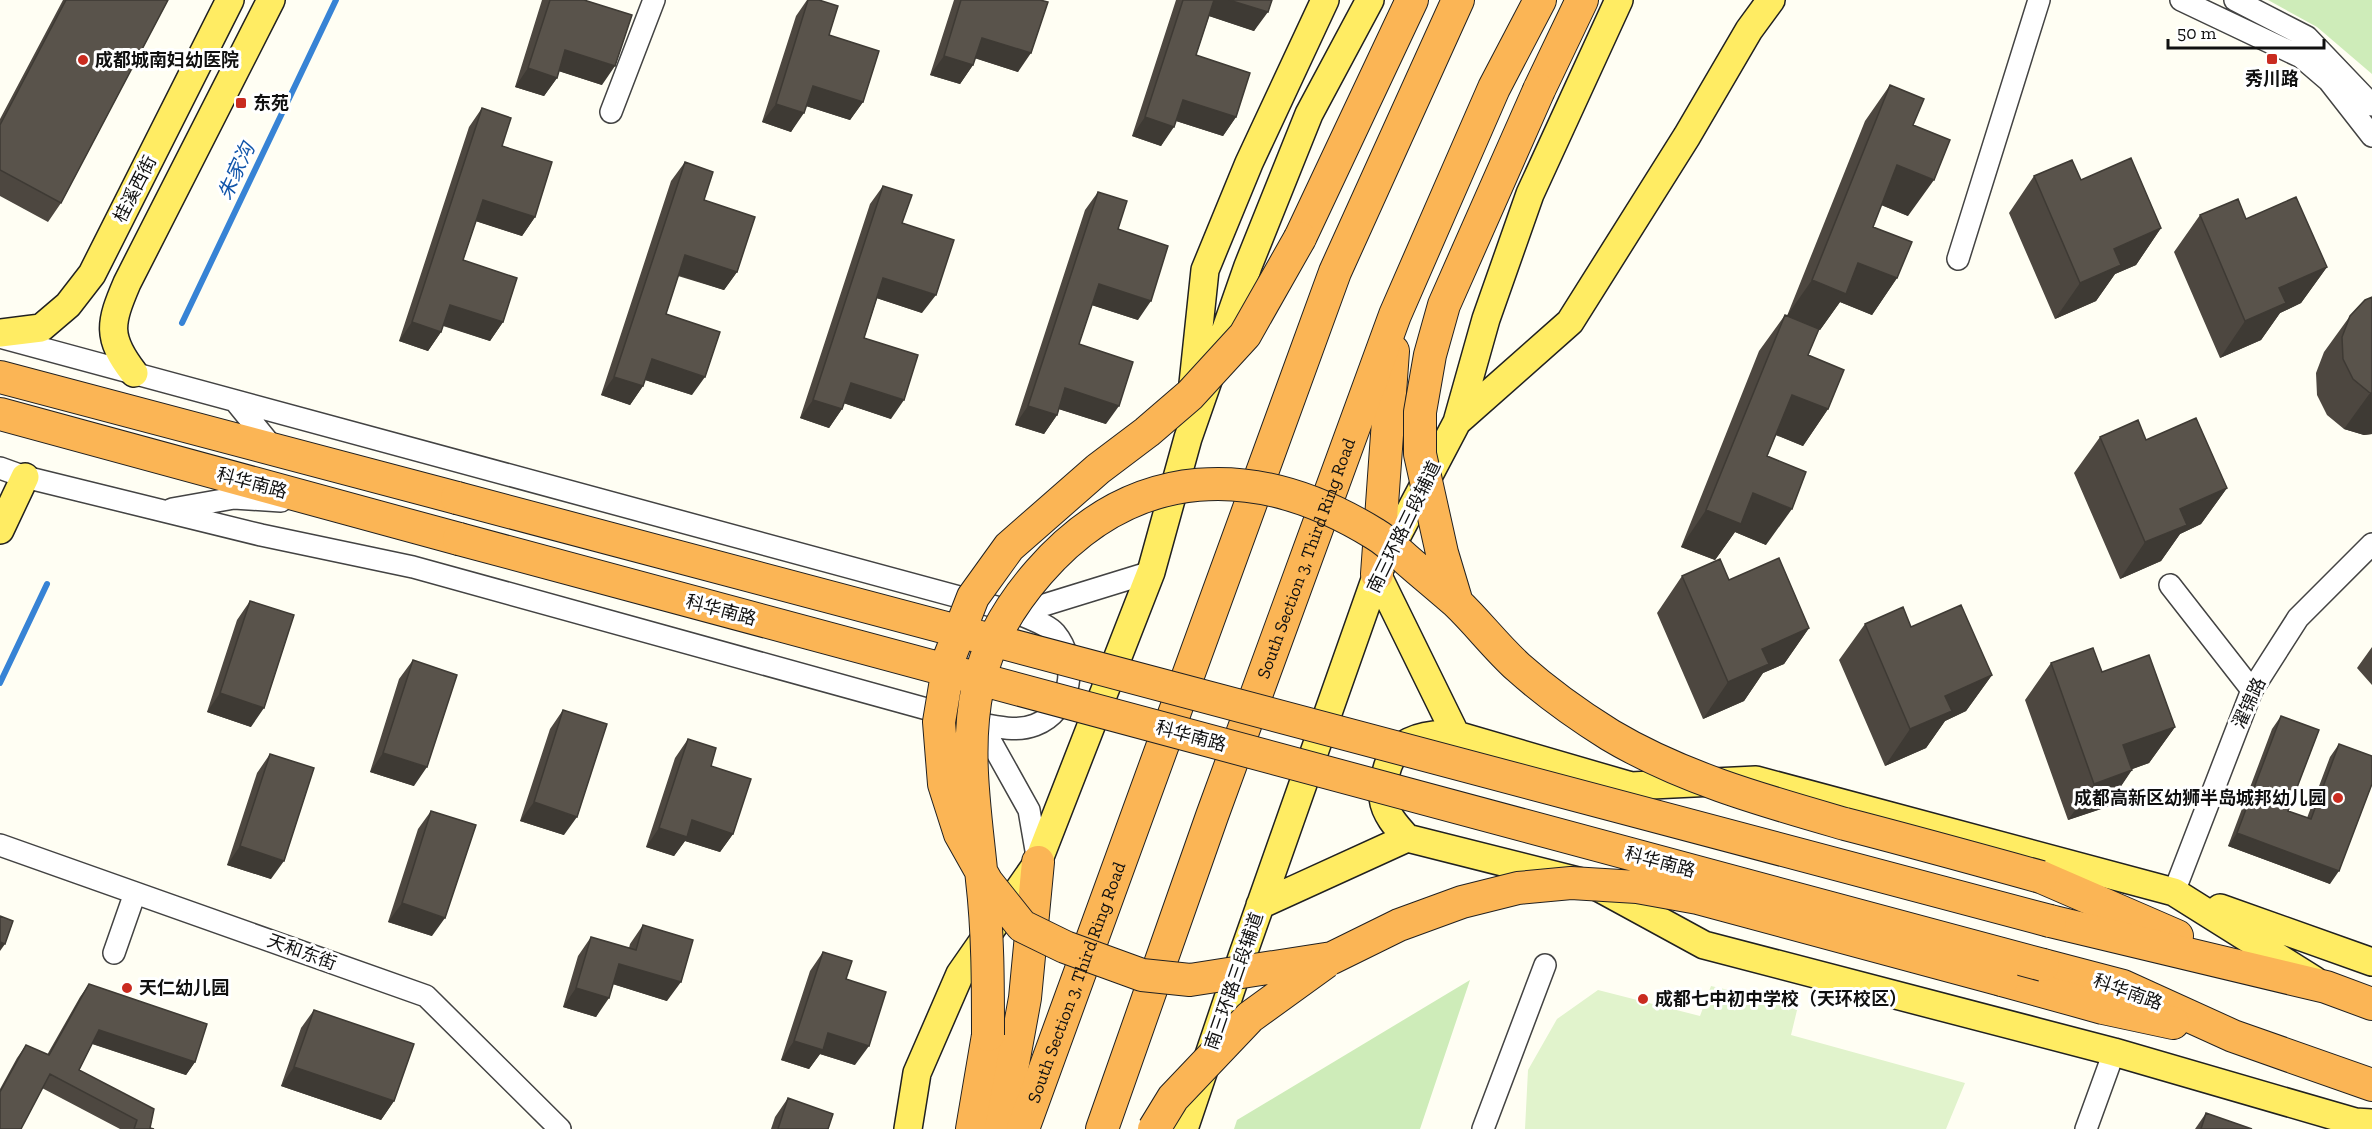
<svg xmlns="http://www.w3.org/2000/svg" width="2372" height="1129" font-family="'Zilla Slab','Noto Sans SC',serif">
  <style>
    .green { fill: #ceecb9 }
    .pitch { fill: #e1f3cc }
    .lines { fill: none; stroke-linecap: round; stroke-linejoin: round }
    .stream { stroke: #3783d5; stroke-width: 6 }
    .minor-casing { stroke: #434343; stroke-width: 24 }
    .major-casing { stroke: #212121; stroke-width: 30 }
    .highway-casing { stroke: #212121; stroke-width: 34 }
    .minor { stroke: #fff; stroke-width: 21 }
    .major { stroke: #ffec63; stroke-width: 27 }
    .highway { stroke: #fbb555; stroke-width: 32 }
    .highway-bridge-casing { stroke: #212121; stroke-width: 34; stroke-linecap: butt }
    .highway-bridge { stroke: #fbb555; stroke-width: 32 }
    .wall { fill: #4d4740 }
    .shaded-wall { fill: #3e3a34 }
    .building { fill: #59534b; stroke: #3e3a34; stroke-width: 1.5 }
    .poi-dot { fill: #c92b1f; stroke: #fff; stroke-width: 2 }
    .labels { text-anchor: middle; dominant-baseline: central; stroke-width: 6; stroke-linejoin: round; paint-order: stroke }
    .poi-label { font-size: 18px; font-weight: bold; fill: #101010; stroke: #fff; text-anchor: start }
    .street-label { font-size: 18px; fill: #101010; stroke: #fff }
    .water-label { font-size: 20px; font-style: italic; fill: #15a; stroke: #fff }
  </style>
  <rect width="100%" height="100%" fill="#fffef3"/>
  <path class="green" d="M 2268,0 L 2372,0 L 2372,74 L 2317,27 Z
    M 1470,980 L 1420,1129 L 1234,1129 L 1237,1120 Z"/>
  <path class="pitch" d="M 1711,986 L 1798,1006 L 1791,1035 L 1965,1083 L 1946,1129 L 1525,1129 L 1528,1070 L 1557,1019 L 1598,990 L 1700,1016 Z"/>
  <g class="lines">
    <path class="stream" d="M 182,323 L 336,0
      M 0,683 L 47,584"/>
    <g class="minor-casing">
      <path id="minor" d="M 2181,0 L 2301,57 L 2329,81 L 2372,136
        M 2235,0 L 2307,37 L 2372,105
        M 611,112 L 654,0
        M 1958,259 L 2039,0
        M 0,337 L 1018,613 L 1151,572
        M 235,401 L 274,449
        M 0,468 L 25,477 L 261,535 L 413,567 L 981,724 L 1029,810 L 1038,862
        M 172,509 L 234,498 L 281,501
        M 2170,585 L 2252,690
        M 981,724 C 999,727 1017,732 1035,725 C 1072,711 1079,662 1055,633 C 1047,624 1029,619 1018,613
        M 0,845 L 426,996 L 560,1129
        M 2174,892 L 2252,690 L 2298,618 L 2372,544
        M 114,953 L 135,893
        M 1483,1129 L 1545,965
        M 2086,1129 L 2114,1052"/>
    </g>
    <g class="major-casing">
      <path id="major" d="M 0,333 L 41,328 L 68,305 L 92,274 L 230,0
        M 134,373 C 106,337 110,323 127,283 L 271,0
        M 1192,393 L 1205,270 L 1249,163 L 1325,0
        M 1457,422 L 1570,322 L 1687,136 L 1749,30 L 1771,0
        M 0,530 L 25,477
        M 1377,574 L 1456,735
        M 1260,905 L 1407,838
        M 2220,908 L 2372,962
        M 2314,980 L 2174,892 L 1756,780 L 1631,786 L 1456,735 C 1423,732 1389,741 1385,779 C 1384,785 1382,792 1383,798 C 1385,814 1396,826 1407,838 L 1594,885 L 1704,945 L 2114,1052 L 2355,1122 L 2372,1123
        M 908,1129 L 917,1073 L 960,974 L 1038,862 L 1151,572 L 1188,438 L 1248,266 L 1309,114 L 1370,0
        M 1184,1129 L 1242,957 L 1377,574 L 1457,422 L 1486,319 L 1530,194 L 1619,0"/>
    </g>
    <g class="highway-casing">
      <g id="highway">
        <path d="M 1539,90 L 1582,0"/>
        <path d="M 1300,238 L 1412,0"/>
        <path d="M 0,377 L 457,498"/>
        <path d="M 0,414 L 459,539"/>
        <path d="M 1377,574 L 1393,351"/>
        <path d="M 2041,877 L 2177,936"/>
        <path d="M 2050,921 L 2326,987 L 2372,1004"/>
        <path d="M 2043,965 L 2123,986 L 2233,1036 L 2372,1085"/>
        <path d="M 2002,980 L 2103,1008 L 2173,1023"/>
        <path d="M 972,1129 L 988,1035"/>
        <path d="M 1001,1129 L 1025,998 L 1038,862"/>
        <path id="s1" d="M 1023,1129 L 1335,272 L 1458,0"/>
        <path id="s2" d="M 1102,1129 L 1212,816 L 1395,315 L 1494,88 L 1540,0"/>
      </g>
    </g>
    <use href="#minor" class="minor"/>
    <use href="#major" class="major"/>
    <use href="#highway" class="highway"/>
    <g class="highway-bridge-casing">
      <path id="highway-bridge" d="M 1300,238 L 1245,335 L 1190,395 L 1147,432 L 1098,469 L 1009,547 L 973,597 L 950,656 L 939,722 L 944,784 L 960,834 L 987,882 L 1022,926 L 1065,947 L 1142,975 L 1190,980 L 1332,958 L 1399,925 L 1462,902 L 1518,888 L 1571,883 L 1637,887 L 1698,898 L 2002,980
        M 457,498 L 2050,921
        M 459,539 L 2043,965
        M 1457,603 L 1442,553 L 1420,454 L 1420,412 L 1430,355 L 1444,305 L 1539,90
        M 988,1035 C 988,983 988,931 982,880 C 976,815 964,751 978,686 C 987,644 1011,604 1039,572 C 1134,463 1257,461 1375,534 C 1387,541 1397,551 1407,560 C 1423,574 1440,588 1456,602 C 1478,623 1496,647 1518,667 C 1546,692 1578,715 1610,735 C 1682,778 1765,801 1845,824 C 1911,841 1976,859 2041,877
        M 1154,1129 L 1173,1098 L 1250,1017 L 1326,962"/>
    </g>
    <use href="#highway-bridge" class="highway-bridge"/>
  </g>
  <path class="wall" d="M 63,0 L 168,0 L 61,203 L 48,222 L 0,196 L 0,119 Z
    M 542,0 L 584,0 L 602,85 L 559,71 L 557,78 L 544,96 L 515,87 Z
    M 807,0 L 819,0 L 829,35 L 863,102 L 850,120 L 806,106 L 791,132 L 762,122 L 796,16 Z
    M 954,0 L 1040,0 L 1018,72 L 975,58 L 973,65 L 960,84 L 930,75 Z
    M 1176,0 L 1272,0 L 1254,31 L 1209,16 L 1196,55 L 1236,117 L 1223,136 L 1176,121 L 1161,146 L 1132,136 Z
    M 1890,85 L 1913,125 L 1908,216 L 1881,205 L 1873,227 L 1897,278 L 1872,315 L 1840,302 L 1820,330 L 1818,329 L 1808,355 L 1828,409 L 1803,446 L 1776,435 L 1767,456 L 1766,545 L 1735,532 L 1715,560 L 1681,547 L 1759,351 L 1785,315 L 1787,316 L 1865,121 Z
    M 482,108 L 502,146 L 535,217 L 522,236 L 476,221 L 463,260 L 503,322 L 490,341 L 443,326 L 441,332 L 428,351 L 399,341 L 469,127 Z
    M 685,162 L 704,200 L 737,272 L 724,290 L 678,276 L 666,314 L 692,395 L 645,380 L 643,386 L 630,405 L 601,395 L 671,181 Z
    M 2034,176 L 2081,180 L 2161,228 L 2136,265 L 2115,274 L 2096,301 L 2055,319 L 2009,213 Z
    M 883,186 L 902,223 L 922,313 L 877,298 L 864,338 L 891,419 L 844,403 L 842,409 L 829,428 L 800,418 L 870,204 Z
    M 1098,192 L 1118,229 L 1138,320 L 1092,305 L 1079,344 L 1106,424 L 1059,409 L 1057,415 L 1044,434 L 1015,425 L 1085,210 Z
    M 2200,215 L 2246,219 L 2327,267 L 2301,303 L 2280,313 L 2261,340 L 2220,358 L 2174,252 Z
    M 2365,300 L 2372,434 L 2364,435 L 2344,429 L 2327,415 L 2317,395 L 2316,373 L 2324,352 L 2350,316 Z
    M 2100,437 L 2146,440 L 2227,488 L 2201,524 L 2180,534 L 2161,561 L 2120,579 L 2074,473 Z
    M 1682,576 L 1729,580 L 1809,628 L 1784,664 L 1763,673 L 1744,701 L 1703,719 L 1657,613 Z
    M 250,601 L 251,727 L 207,712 L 237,620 Z
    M 1865,624 L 1911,627 L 1992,675 L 1966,711 L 1945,721 L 1926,748 L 1885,766 L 1839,660 Z
    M 2372,647 L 2372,685 L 2357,668 Z
    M 413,660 L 414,786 L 370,772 L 399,679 Z
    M 2051,663 L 2102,672 L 2175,727 L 2149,763 L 2132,769 L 2107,807 L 2068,820 L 2025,700 Z
    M 563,710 L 564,835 L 520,821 L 550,729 Z
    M 2281,716 L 2288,811 L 2307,818 L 2330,757 L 2339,744 L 2330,884 L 2228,846 L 2272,729 Z
    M 688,739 L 711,766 L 733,834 L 720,852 L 685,841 L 674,856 L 646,847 L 675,758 Z
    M 270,754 L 271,879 L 227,865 L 257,773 Z
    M 431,811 L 432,936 L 388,922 L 418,829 Z
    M 643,925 L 667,1001 L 613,984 L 596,1017 L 563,1007 L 578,956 L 591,937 L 629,948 L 630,944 Z
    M 823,952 L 846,979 L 855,1065 L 820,1054 L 809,1069 L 781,1060 L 810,971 Z
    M 89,984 L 195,1062 L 186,1075 L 92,1044 L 79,1070 L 150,1128 L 154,1129 L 120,1129 L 42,1088 L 0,1129 L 0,1089 L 17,1058 L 26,1045 L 47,1055 L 80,997 Z
    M 314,1010 L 394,1101 L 381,1120 L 281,1086 L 301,1028 Z
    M 788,1098 L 828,1129 L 771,1129 L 775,1117 Z
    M 2206,1113 L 2252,1129 L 2195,1129 Z"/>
  <path class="shaded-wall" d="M 1213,0 L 1229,0 L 1268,12 L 1254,31 L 1203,14 Z
    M 982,38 L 1031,53 L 1018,72 L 968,56 Z
    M 565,50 L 615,66 L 602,85 L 552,69 Z
    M 944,56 L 973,65 L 960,84 L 930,75 Z
    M 528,68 L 557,78 L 544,96 L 515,87 Z
    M 813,86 L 863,102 L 850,120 L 800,104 Z
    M 1183,100 L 1236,117 L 1223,136 L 1170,119 Z
    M 776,104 L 804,113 L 791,132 L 762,122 Z
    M 1145,117 L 1174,127 L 1161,146 L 1132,136 Z
    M 1897,165 L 1934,180 L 1908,216 L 1872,201 Z
    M 483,200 L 535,217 L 522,236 L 469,219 Z
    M 2161,228 L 2136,265 L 2115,274 L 2096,301 L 2055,319 L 2080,283 L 2114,249 Z
    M 685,255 L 737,272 L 724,290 L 672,273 Z
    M 1858,263 L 1897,278 L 1872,315 L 1840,302 L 1820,330 L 1786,317 L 1812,280 Z
    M 2327,267 L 2301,303 L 2280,313 L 2261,340 L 2220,358 L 2245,321 L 2279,288 Z
    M 883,278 L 936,295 L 922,313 L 870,296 Z
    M 1099,284 L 1151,301 L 1138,320 L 1085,303 Z
    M 450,305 L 503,322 L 490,341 L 436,323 Z
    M 412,322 L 441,332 L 428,351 L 399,341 Z
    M 652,359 L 705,377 L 692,395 L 639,378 Z
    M 614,377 L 643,386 L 630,405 L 601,395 Z
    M 851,383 L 904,400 L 891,419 L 837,401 Z
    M 1065,388 L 1119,406 L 1106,424 L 1052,407 Z
    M 2370,393 L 2372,393 L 2372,434 L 2364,435 L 2344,429 Z
    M 1792,395 L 1828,409 L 1803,446 L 1766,431 Z
    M 813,400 L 842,409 L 829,428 L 800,418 Z
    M 1028,406 L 1057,415 L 1044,434 L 1015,425 Z
    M 2227,488 L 2201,524 L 2180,534 L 2161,561 L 2120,579 L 2145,542 L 2180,509 Z
    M 1753,493 L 1792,509 L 1766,545 L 1735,532 L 1715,560 L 1681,547 L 1706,510 Z
    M 1809,628 L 1784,664 L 1763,673 L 1744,701 L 1703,719 L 1728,682 L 1762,649 Z
    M 1992,675 L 1966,711 L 1945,721 L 1926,748 L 1885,766 L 1910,729 L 1945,696 Z
    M 220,693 L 264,708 L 251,727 L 207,712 Z
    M 2175,727 L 2149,763 L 2097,782 L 2123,745 Z
    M 383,753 L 427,767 L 414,786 L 370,772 Z
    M 2132,770 L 2107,807 L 2068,820 L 2094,784 Z
    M 534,802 L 577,817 L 564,835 L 520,821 Z
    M 692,820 L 733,834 L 720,852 L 685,841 L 674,856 L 646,847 L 659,828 Z
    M 2237,833 L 2339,871 L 2330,884 L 2228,846 Z
    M 240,846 L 284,861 L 271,879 L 227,865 Z
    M 402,903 L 445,918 L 432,936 L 388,922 Z
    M 0,942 L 5,944 L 0,951 Z
    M 619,964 L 681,982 L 667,1001 L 606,982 Z
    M 576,988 L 609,998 L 596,1017 L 563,1007 Z
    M 99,1030 L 195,1062 L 186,1075 L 90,1043 Z
    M 828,1033 L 869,1046 L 855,1065 L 820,1054 L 809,1069 L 781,1060 L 794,1041 Z
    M 294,1067 L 394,1101 L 381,1120 L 281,1086 Z"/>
  <path class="building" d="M 66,0 L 168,0 L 61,203 L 0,170 L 0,125 Z
    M 550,0 L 584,0 L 632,15 L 615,66 L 565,50 L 557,78 L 528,68 Z
    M 808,0 L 819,0 L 838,6 L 829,35 L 879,51 L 863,102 L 813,86 L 804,113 L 776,104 Z
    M 961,0 L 1040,0 L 1048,2 L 1031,53 L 982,38 L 973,65 L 944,56 Z
    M 1183,0 L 1214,0 L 1196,55 L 1250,73 L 1236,117 L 1183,100 L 1174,127 L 1145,117 Z
    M 1229,0 L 1272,0 L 1268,12 Z
    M 1890,85 L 1924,99 L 1913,125 L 1950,140 L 1934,180 L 1897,165 L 1873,227 L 1912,242 L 1897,278 L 1858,263 L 1846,294 L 1812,280 Z
    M 482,108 L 511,118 L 502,146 L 552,162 L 535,217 L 483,200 L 463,260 L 517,278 L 503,322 L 450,305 L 441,332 L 412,322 Z
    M 2131,158 L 2161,228 L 2114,249 L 2121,265 L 2080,283 L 2034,176 L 2072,160 L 2081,180 Z
    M 685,162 L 713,172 L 704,200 L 755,217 L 737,272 L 685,255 L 666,314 L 720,332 L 705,377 L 652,359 L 643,386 L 614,377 Z
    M 883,186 L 912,195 L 902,223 L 954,240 L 936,295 L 883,278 L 864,338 L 918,355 L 904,400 L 851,383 L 842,409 L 813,400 Z
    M 1098,192 L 1127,201 L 1118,229 L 1168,246 L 1151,301 L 1099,284 L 1079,344 L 1133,362 L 1119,406 L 1065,388 L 1057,415 L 1028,406 Z
    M 2296,197 L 2327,267 L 2279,288 L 2286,303 L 2245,321 L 2200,215 L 2238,199 L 2246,219 Z
    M 2372,297 L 2372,393 L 2370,393 L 2353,379 L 2343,359 L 2342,337 L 2350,316 L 2365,300 Z
    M 1785,315 L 1819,329 L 1808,355 L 1844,370 L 1828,409 L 1792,395 L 1767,456 L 1806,472 L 1792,509 L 1753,493 L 1741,524 L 1706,510 Z
    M 2196,418 L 2227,488 L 2180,509 L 2187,525 L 2145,542 L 2100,437 L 2138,420 L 2146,440 Z
    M 1779,558 L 1809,628 L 1762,649 L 1769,664 L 1728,682 L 1682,576 L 1720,559 L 1729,580 Z
    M 250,601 L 294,615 L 264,708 L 220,693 Z
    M 1961,605 L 1992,675 L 1945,696 L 1952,711 L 1910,729 L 1865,624 L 1903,607 L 1911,627 Z
    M 2093,648 L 2102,672 L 2149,655 L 2175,727 L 2123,745 L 2132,770 L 2094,784 L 2051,663 Z
    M 413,660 L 457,675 L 427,767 L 383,753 Z
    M 563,710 L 607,724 L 577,817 L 534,802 Z
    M 2281,716 L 2319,730 L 2288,811 L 2311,819 L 2339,744 L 2372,756 L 2372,784 L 2339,871 L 2237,833 Z
    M 688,739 L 716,748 L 711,766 L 751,779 L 733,834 L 692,820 L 687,837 L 659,828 Z
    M 270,754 L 314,768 L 284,861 L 240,846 Z
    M 431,811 L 476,825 L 445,918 L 402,903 Z
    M 0,916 L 13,921 L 5,944 L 0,942 Z
    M 643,925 L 693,940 L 681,982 L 619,964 L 609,998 L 576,988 L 591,937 L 636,950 Z
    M 823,952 L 852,961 L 846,979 L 886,992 L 869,1046 L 828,1033 L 823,1050 L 794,1041 Z
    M 89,984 L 207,1024 L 195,1062 L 99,1030 L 79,1070 L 154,1109 L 150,1128 L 154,1129 L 134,1129 L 137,1120 L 50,1074 L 21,1129 L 0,1129 L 0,1092 L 26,1045 L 49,1055 Z
    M 314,1010 L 414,1044 L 394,1101 L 294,1067 Z
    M 788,1098 L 833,1114 L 828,1129 L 778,1129 Z
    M 2206,1113 L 2252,1129 L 2201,1129 Z"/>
  <g class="poi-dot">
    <rect x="2266" y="53" width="12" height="12" rx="3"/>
    <circle cx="83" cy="60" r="6"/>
    <rect x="235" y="97" width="12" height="12" rx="3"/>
    <circle cx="2338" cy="798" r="6"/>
    <circle cx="127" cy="988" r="6"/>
    <circle cx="1643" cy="999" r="6"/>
  </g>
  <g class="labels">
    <g class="poi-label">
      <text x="95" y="60">成都城南妇幼医院</text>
      <text x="2272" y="79" text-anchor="middle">秀川路</text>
      <text x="253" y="103">东苑</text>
      <text x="2326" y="798" text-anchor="end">成都高新区幼狮半岛城邦幼儿园</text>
      <text x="139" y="988">天仁幼儿园</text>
      <text x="1655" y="999">成都七中初中学校（天环校区）</text>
    </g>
    <g class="street-label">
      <text transform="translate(135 189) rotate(-63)">桂溪西街</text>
      <text transform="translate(252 483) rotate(15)">科华南路</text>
      <text transform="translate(1404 527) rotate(-64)">南三环路三段辅道</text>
      <text stroke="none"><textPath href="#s2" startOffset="606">South Section 3, Third Ring Road</textPath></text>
      <text transform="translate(721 610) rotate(15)">科华南路</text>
      <text transform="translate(2249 703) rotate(-65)">濯锦路</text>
      <text transform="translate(1191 736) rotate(15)">科华南路</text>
      <text transform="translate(1660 862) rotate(15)">科华南路</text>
      <text transform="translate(302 952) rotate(20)">天和东街</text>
      <text transform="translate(1234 981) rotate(-71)">南三环路三段辅道</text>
      <text stroke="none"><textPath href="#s1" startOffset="156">South Section 3, Third Ring Road</textPath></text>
      <text transform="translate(2128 992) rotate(20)">科华南路</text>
    </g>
    <g class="water-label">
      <text transform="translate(236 171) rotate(-65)">朱家沟</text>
    </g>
  </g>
  <path d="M2168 39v9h156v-9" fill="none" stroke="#101010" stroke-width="3"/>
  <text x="2177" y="39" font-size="18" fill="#101010" stroke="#ffffff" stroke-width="4.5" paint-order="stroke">50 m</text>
</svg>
